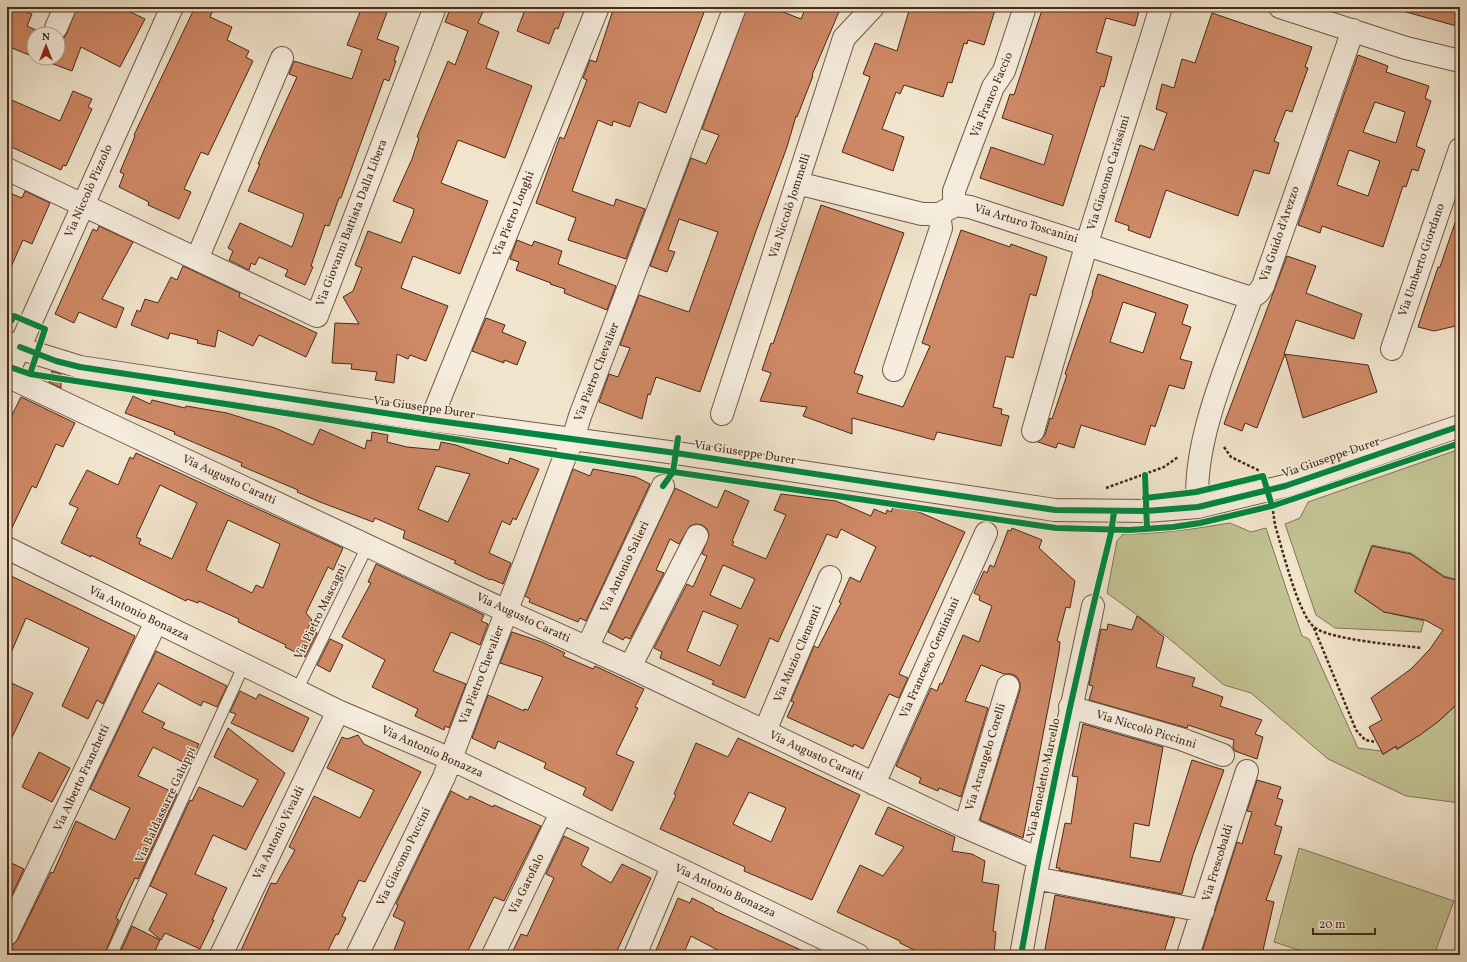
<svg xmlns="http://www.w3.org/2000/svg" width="1467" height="962" font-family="Vollkorn,serif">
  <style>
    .green { fill: #c2c192; stroke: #857555 }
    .building { fill: #ce8865; stroke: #482918; fill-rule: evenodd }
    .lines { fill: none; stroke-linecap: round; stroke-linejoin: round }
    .service-casing { stroke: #725845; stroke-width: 13 }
    .minor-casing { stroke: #725845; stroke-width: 24 }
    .tertiary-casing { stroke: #725845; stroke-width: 24 }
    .path { stroke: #482918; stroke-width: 2.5; stroke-dasharray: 3 2; stroke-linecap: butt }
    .service { stroke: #f6edde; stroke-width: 11 }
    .minor { stroke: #f6edde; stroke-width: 22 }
    .tertiary { stroke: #f6edde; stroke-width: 22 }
    .cycleway-casing { stroke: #f6edde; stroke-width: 8 }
    .cycleway { stroke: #00873e; stroke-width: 6 }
    .labels { text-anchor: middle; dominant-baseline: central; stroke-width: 3; stroke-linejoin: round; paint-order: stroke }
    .street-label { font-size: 12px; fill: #482918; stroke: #f6edde }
  </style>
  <rect width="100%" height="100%" fill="#f1e4cc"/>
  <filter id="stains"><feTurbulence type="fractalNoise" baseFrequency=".005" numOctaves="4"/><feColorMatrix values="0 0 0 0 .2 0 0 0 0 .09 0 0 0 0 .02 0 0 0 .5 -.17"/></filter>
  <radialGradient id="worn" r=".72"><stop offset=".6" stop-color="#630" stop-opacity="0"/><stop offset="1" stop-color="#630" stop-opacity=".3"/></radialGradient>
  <path class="green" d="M 1460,449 L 1460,580 L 1444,576 L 1411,553 L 1372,545 L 1354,591 L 1384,612 L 1424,621 L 1421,632 L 1335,628 L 1316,615 L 1285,524 L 1300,518 L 1308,502 Z
    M 1230,523 L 1251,532 L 1266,528 L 1302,636 L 1309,639 L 1358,748 L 1381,751 L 1383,755 L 1395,747 L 1397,750 L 1439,721 L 1460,702 L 1460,803 L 1406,796 L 1328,759 L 1251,693 L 1224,685 L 1167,637 L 1107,593 L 1117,541 L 1123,534 C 1159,534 1194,529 1230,523 Z
    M 1299,848 L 1454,901 L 1434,955 L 1314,955 L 1274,942 Z"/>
  <path class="building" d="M 7,7 L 13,7 L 32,14 L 27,26 L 44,34 L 34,34 L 34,57 L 7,46 Z
    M 77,7 L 120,7 L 145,19 L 120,67 L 81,47 L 72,71 L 37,58 L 58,58 L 58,40 L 64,38 L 67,33 Z
    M 195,7 L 214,7 L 210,17 L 232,27 L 227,40 L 249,51 L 246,57 L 253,61 L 208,155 L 201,152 L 184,189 L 191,192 L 179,219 L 148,205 L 149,202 L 119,187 L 124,174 L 120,172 L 135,136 L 134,135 Z
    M 362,7 L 389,7 L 377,39 L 399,47 L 394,61 L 396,61 L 389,81 L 384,79 L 341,198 L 339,198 L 329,226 L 325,225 L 311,266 L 313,267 L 305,285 L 285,276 L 288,270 L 259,257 L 255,265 L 251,263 L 249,270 L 229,260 L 233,251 L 228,248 L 240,223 L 292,247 L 304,214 L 248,191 L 260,164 L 258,164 L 271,134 L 297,77 L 289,74 L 294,61 L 352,79 L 362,50 L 347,45 Z
    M 451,7 L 485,7 L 478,23 L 499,32 L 486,68 L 532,86 L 505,158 L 458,140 L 441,183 L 488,201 L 460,274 L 413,256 L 401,288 L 448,306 L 426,361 L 410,355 L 408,359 L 397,354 L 394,383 L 375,380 L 377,372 L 351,369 L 352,364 L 332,363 L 335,323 L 359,324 L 343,297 L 353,291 L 362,268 L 355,265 L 368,231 L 401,243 L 413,214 L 414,209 L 393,201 L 412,159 L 419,138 L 417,137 L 448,61 L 455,65 L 468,31 L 445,22 Z
    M 526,7 L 566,7 L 558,29 L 555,28 L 549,44 L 517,31 Z
    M 614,7 L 706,7 L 666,113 L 639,102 L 630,127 L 613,121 L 612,126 L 598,120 L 572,191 L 614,206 L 616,199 L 645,209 L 626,259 L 568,240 L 576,218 L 536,203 L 560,137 L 564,139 L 587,80 L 583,78 L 590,60 L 596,62 Z
    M 747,7 L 770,7 L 801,19 L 806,7 L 841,7 L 812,75 L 813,76 L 797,117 L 796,116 L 787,147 L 756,231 L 700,392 L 656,377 L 650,395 L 648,394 L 642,419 L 599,402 L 609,374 L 618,377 L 630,348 L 620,345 L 639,295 L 689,312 L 718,232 L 679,219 L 668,250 L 675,252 L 667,272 L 650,266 L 691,158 L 706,164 L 719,135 L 702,129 Z
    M 910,7 L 996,7 L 984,45 L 968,40 L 967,44 L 964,43 L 952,83 L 948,82 L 943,97 L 904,85 L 900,94 L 896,92 L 882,129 L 904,137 L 893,171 L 842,152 L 870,77 L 863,74 L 875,43 L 897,51 Z
    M 1043,7 L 1140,7 L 1135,26 L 1106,18 L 1096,52 L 1112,57 L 1104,87 L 1101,86 L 1063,206 L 980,178 L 991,147 L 1044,165 L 1053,135 L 1002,118 L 1010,94 L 1014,95 Z
    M 1407,7 L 1460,7 L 1460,27 L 1406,12 Z
    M 1212,13 L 1312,47 L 1305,67 L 1308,68 L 1292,112 L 1286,110 L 1274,141 L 1279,143 L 1269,174 L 1254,170 L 1238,216 L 1166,190 L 1150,238 L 1128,230 L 1129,226 L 1115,221 L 1140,145 L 1154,150 L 1167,113 L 1156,109 L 1162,84 L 1174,88 L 1182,59 L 1195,63 Z
    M 1358,55 L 1388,66 L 1386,72 L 1429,86 L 1425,98 L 1431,101 L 1416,146 L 1425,150 L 1418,171 L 1412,169 L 1406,187 L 1403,186 L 1383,247 L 1322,226 L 1320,233 L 1298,225 ZM 1375,102 L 1405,112 L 1396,143 L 1363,132 ZM 1349,150 L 1380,161 L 1368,196 L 1337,185 Z
    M 73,91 L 92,99 L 88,107 L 92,109 L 66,166 L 63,165 L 61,170 L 7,145 L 7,98 L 60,121 Z
    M 25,191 L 50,203 L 32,244 L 23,240 L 7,276 L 7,192 L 22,198 Z
    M 821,205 L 904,233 L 854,373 L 863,376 L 857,393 L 903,407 L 930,346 L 922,343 L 961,230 L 1010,247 L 1011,244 L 1047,257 L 1036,296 L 1030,294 L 1013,358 L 1006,356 L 993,407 L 1002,409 L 1001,414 L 1009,416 L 1001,446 L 937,432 L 934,440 L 852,418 L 852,434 L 803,416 L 807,407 L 760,401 L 771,373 L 762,370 L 771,343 L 773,344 Z
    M 1457,217 L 1460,218 L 1460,325 L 1434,331 L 1418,327 L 1438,267 L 1440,267 Z
    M 99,226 L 133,242 L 102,299 L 124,308 L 116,328 L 79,312 L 74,323 L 55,314 L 93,229 L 97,231 Z
    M 517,240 L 532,246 L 534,241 L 562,251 L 558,264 L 616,286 L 607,310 L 564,293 L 565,289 L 550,284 L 551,283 L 516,270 L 519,262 L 510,259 Z
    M 1287,256 L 1316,266 L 1306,293 L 1362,314 L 1354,339 L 1296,320 L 1284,354 L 1368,365 L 1377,392 L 1303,418 L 1285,354 L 1257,428 L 1245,423 L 1242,431 L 1224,424 Z
    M 183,266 L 240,293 L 239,297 L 317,333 L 306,357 L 259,335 L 253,346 L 218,330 L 215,347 L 197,343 L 198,340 L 170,333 L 168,339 L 131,325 L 137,310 L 140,312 L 145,299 L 158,303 L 171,277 L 177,280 Z
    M 1098,274 L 1188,305 L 1182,324 L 1191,327 L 1180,359 L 1192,362 L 1184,389 L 1169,385 L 1155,427 L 1151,425 L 1145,445 L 1081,425 L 1074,448 L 1058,443 L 1056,448 L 1038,442 L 1045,435 L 1050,418 L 1052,419 L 1067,375 L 1065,374 L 1093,293 L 1092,293 ZM 1123,302 L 1156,313 L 1143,353 L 1110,342 Z
    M 486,318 L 505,325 L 502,332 L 526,342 L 517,365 L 504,360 L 504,363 L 472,351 Z
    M 52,371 L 61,374 L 61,388 L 49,382 Z
    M 133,396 L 150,404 L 152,400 L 185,408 L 186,406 L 227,413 L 275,428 L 313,445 L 320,429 L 365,449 L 367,440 L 371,441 L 372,432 L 388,435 L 387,442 L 407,447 L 439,450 L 441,442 L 456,445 L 508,464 L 510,458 L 539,469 L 516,520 L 513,518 L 510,525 L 502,521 L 489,553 L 511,563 L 503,584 L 491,579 L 490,580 L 454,563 L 456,561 L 403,538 L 405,531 L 375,518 L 373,522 L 320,502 L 297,492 L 298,490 L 241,466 L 242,463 L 174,434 L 175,432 L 125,413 ZM 436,466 L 470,474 L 448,522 L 418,509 Z
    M 21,397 L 75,423 L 63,447 L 56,444 L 36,488 L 32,486 L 8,536 L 7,425 Z
    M 136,453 L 343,548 L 333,570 L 328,567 L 306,613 L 312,620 L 308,628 L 317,633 L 305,657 L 285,647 L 286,645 L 238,622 L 239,619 L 199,601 L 198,603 L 187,599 L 186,601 L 91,555 L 91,557 L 61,543 L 78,508 L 69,504 L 87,470 L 118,485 L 130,457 L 133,459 ZM 160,485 L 197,503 L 172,559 L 139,544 L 141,539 L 136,537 ZM 228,520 L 280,544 L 263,588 L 256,585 L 252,593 L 206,570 Z
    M 573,469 L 590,476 L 593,469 L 636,477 L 650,484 L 586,621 L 580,618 L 578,622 L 529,602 L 530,599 L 525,596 Z
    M 675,488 L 717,508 L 725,490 L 749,501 L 732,541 L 734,542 L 732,545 L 766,559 L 786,515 L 774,510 L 781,494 L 836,501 L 871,516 L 874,509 L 886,514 L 887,510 L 891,512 L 893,507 L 919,512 L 965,532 L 899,674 L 908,678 L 899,698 L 889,694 L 863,749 L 854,744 L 853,747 L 787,717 L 794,702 L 791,701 L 814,646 L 818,648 L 841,603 L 839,602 L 850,577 L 860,582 L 876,547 L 841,529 L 837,538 L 827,534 L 778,642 L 770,638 L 745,698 L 712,684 L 714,681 L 660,658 L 662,652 L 654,648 L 687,584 L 693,587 L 707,556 L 702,554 L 709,535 L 707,529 L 702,525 L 696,524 L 690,526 L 679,544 L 670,539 L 656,570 L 664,573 L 630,639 L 625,637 L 623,640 L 608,632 ZM 723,565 L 755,579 L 741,609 L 710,595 ZM 703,611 L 738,625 L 720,666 L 687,651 Z
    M 1012,528 L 1042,540 L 1039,548 L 1075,581 L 1070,608 L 1066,607 L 1057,641 L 1060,642 L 1059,652 L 1023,838 L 980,820 L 1020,690 L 1020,683 L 1017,677 L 1012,674 L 1004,674 L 981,665 L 965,701 L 988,708 L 961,797 L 939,788 L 938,791 L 919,783 L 921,778 L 896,766 L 931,688 L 937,691 L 940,683 L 942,684 L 963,635 L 979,642 L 992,606 L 979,600 L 980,596 L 974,593 L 984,571 L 987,573 L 990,565 L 994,567 L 1008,530 L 1011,531 Z
    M 1372,546 L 1411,554 L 1444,577 L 1460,581 L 1460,701 L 1439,721 L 1420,735 L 1397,749 L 1396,746 L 1383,754 L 1369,727 L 1382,720 L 1371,698 L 1411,669 L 1430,649 L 1443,630 L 1425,620 L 1384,612 L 1355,592 Z
    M 376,564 L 484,615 L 481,621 L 488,624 L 480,645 L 451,632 L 433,671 L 466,684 L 449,728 L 445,726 L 444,730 L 415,716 L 418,709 L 372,687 L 385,660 L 342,637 L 371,583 L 368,582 Z
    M 7,574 L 135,636 L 103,704 L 97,700 L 88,719 L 62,706 L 89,648 L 26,618 L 7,662 Z
    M 1137,616 L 1164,637 L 1156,667 L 1195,678 L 1192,686 L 1223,697 L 1220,706 L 1262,720 L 1255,734 L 1263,737 L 1257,759 L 1235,751 L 1233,747 L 1234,740 L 1188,725 L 1187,728 L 1089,700 L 1093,686 L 1089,685 L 1101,629 L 1107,630 L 1108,624 L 1132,630 Z
    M 512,632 L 542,642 L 565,653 L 563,656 L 593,669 L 595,666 L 644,689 L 635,707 L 638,708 L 616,754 L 634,762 L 612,811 L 583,795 L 586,788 L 544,768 L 546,763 L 498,741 L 495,749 L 472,738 L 488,695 L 524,711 L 524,709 L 528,710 L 543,677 L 500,663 Z
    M 330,639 L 343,645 L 330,672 L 317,665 Z
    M 156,651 L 227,686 L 217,707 L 203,701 L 201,706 L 158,683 L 142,712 L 165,723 L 162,728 L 199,744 L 189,765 L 153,747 L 138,776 L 177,794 L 138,879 L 135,878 L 123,902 L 116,918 L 119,920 L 104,955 L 7,955 L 7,946 L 14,944 L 18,939 L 51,872 L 53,873 L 76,821 L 115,840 L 130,808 L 90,789 Z
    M 7,681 L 33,693 L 7,748 Z
    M 240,691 L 256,699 L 259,694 L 309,718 L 293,752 L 231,723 L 236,714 L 230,712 Z
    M 1083,724 L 1163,747 L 1149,826 L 1134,823 L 1130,857 L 1160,862 L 1192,760 L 1224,770 L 1193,855 L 1182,894 L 1059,870 L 1060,868 L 1056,868 L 1065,823 L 1071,824 L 1078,777 L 1072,776 Z
    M 228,728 L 285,773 L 246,850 L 213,835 L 195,874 L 227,888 L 212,920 L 214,920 L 200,949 L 165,933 L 161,940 L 149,930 L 167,894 L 150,886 L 190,800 L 192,801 L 199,787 L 243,807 L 258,780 L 214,757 Z
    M 358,735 L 364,744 L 421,772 L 365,882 L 359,880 L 342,916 L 346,918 L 338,935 L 336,934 L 326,955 L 239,955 L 271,883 L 276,884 L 295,850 L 289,847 L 314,796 L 360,818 L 374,790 L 327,768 L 342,737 L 347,739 Z
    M 738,738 L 860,795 L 812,900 L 744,871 L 745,867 L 660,829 L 676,795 L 674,794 L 696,743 L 728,757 ZM 749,792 L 786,808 L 771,842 L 733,824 Z
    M 39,752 L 70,768 L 52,802 L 22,787 Z
    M 1257,780 L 1281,787 L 1277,798 L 1283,800 L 1275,825 L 1282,827 L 1274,854 L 1282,856 L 1266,900 L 1274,902 L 1262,955 L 1201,955 L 1237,842 L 1242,844 L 1252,812 L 1247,811 Z
    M 451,791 L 468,800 L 470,796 L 493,807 L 494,805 L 541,826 L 504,901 L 494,897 L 466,955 L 392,955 L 405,922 L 393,916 L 398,905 L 396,904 Z
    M 888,807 L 955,837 L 952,851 L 972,854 L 985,861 L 982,882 L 999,885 L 993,931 L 996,932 L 994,955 L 924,955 L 900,943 L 900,941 L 837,912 L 860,865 L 883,876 L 904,847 L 875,834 Z
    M 564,836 L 589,848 L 581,865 L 611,883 L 622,864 L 651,878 L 615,955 L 511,955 L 521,934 L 527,936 L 554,878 L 546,874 Z
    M 7,861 L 24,869 L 7,905 Z
    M 1055,895 L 1175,918 L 1163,955 L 1044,955 Z
    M 678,898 L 690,903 L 692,898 L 714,909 L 713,910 L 812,955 L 727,955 L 691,936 L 683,955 L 654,955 Z
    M 132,926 L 160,940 L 153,955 L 119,955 Z"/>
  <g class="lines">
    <g class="service-casing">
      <path id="service" d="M 297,690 L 368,545
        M 111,955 L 244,665"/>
    </g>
    <g class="minor-casing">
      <path id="minor" d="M 1280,7 L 1406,48 L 1460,61
        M 56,28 L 65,7
        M 7,169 L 317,316 L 435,7
        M 797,183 L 922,214 L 939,214 L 956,205 L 970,207 L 1251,298
        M 956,205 L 954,197 L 954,191 L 993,87 L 1004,71 L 1025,7
        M 197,259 L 282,58
        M 1392,349 L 1460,149
        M 894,370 L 941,228 L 939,214
        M 7,375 L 172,7
        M 7,376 L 506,611 L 630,667 L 965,827 L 1039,859
        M 722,414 L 844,38 L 873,7
        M 431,420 L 598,7
        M 1033,431 L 1087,243 L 1161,7
        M 1198,507 C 1191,444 1230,358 1251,298 L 1258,293 L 1263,286 L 1353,30
        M 7,548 L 338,711 L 451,759 L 858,955
        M 587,648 L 663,486
        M 630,667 L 697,536
        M 1070,707 L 1181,739 L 1223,755
        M 765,731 L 830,577
        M 874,784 L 986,533
        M 965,827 L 1008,686
        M 1035,878 L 1203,911
        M 7,934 L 156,622
        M 221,955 L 338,711
        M 357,955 L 444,777 L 562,464 L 573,439 L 580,416 L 735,7
        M 493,955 L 561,813
        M 635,955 L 672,867
        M 1021,955 L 1035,878 L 1093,606
        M 1188,955 L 1247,771"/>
    </g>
    <g class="tertiary-casing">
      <path id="tertiary" d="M 7,342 L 28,351 L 80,367 L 431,420 L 676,453 L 1055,510 L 1146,511 L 1198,507 L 1285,486 L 1460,426"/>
    </g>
    <path class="path" d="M 1224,447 L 1231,457 L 1260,471
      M 1106,488 L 1164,467 L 1178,457
      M 1273,511 L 1275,525 C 1282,548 1298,614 1314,627 C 1330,640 1399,645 1422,648
      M 1314,628 L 1356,730 L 1365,740 L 1376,742"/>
    <use href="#service" class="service"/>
    <use href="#minor" class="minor"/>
    <use href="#tertiary" class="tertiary"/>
    <g class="cycleway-casing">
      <path id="cycleway" d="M 7,321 L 11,321 L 14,316 L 45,329 L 30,374
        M 20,347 L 56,361 L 80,367 L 431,420 L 676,453 L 1055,510 L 1146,511 L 1198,507 L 1285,486 L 1460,426
        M 7,366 L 30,374 L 565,456 L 1056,528 L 1129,530 L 1173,527 L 1200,523 L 1272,506 L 1460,443
        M 1145,475 L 1147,529
        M 663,486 L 673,472 L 678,438
        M 1145,498 L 1196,492 L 1263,476 L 1272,506
        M 1021,955 C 1046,813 1076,673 1111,533 L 1114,512"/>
    </g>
    <use href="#cycleway" class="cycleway"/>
  </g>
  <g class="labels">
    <g class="street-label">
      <text transform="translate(992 95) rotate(-67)">Via Franco Faccio</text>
      <text transform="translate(1109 173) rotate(-73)">Via Giacomo Carissimi</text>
      <text transform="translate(89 191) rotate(-66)">Via Niccolò Pizzolo</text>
      <text transform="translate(790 206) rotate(-72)">Via Niccolò Jommelli</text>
      <text transform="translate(514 214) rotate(-68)">Via Pietro Longhi</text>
      <text transform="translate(352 223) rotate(-69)">Via Giovanni Battista Dalla Libera</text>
      <text transform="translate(1026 224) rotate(17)">Via Arturo Toscanini</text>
      <text transform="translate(1280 234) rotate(-71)">Via Guido d'Arezzo</text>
      <text transform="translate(1422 260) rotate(-71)">Via Umberto Giordano</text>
      <text transform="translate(597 372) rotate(-69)">Via Pietro Chevalier</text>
      <text transform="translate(424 408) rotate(8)">Via Giuseppe Durer</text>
      <text transform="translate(745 453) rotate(9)">Via Giuseppe Durer</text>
      <text transform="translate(1331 458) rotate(-19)">Via Giuseppe Durer</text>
      <text transform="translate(229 480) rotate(25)">Via Augusto Caratti</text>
      <text transform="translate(625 567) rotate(-65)">Via Antonio Salieri</text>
      <text transform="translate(321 612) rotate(-64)">Via Pietro Mascagni</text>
      <text transform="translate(139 614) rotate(26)">Via Antonio Bonazza</text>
      <text transform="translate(523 618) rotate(25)">Via Augusto Caratti</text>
      <text transform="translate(798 654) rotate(-67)">Via Muzio Clementi</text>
      <text transform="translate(930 658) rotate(-66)">Via Francesco Geminiani</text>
      <text transform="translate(482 675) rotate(-69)">Via Pietro Chevalier</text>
      <text transform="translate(1146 730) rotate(17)">Via Niccolò Piccinni</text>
      <text transform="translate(432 752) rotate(24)">Via Antonio Bonazza</text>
      <text transform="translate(816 756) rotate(25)">Via Augusto Caratti</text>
      <text transform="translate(986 757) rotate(-73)">Via Arcangelo Corelli</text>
      <text transform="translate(82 778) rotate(-65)">Via Alberto Franchetti</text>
      <text transform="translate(1044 778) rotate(-78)">Via Benedetto Marcello</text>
      <text transform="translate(166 805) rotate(-65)">Via Baldassarre Galuppi</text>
      <text transform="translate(279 833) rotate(-64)">Via Antonio Vivaldi</text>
      <text transform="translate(404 857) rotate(-64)">Via Giacomo Puccini</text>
      <text transform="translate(1218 863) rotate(-73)">Via Frescobaldi</text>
      <text transform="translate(527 884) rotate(-64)">Via Garofalo</text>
      <text transform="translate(725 891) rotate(25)">Via Antonio Bonazza</text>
    </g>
  </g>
  <rect width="1467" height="962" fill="none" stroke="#f1e4cc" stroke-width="24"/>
  <rect x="8" y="8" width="1451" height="946" fill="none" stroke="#482918" stroke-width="2"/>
  <rect x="12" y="12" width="1443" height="938" fill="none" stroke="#482918"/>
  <g transform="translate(46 46)"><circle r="19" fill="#f6edde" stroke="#b09f8f"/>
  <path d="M0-3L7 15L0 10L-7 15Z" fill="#8f2418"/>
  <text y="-6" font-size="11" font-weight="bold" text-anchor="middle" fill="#482918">N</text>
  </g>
  <path d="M1313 928v6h62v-6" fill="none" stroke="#482918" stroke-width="2"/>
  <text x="1319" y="928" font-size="12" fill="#482918" stroke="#f6edde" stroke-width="3" paint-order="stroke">20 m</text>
  <rect width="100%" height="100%" filter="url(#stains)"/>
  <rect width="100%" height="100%" fill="url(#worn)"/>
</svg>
